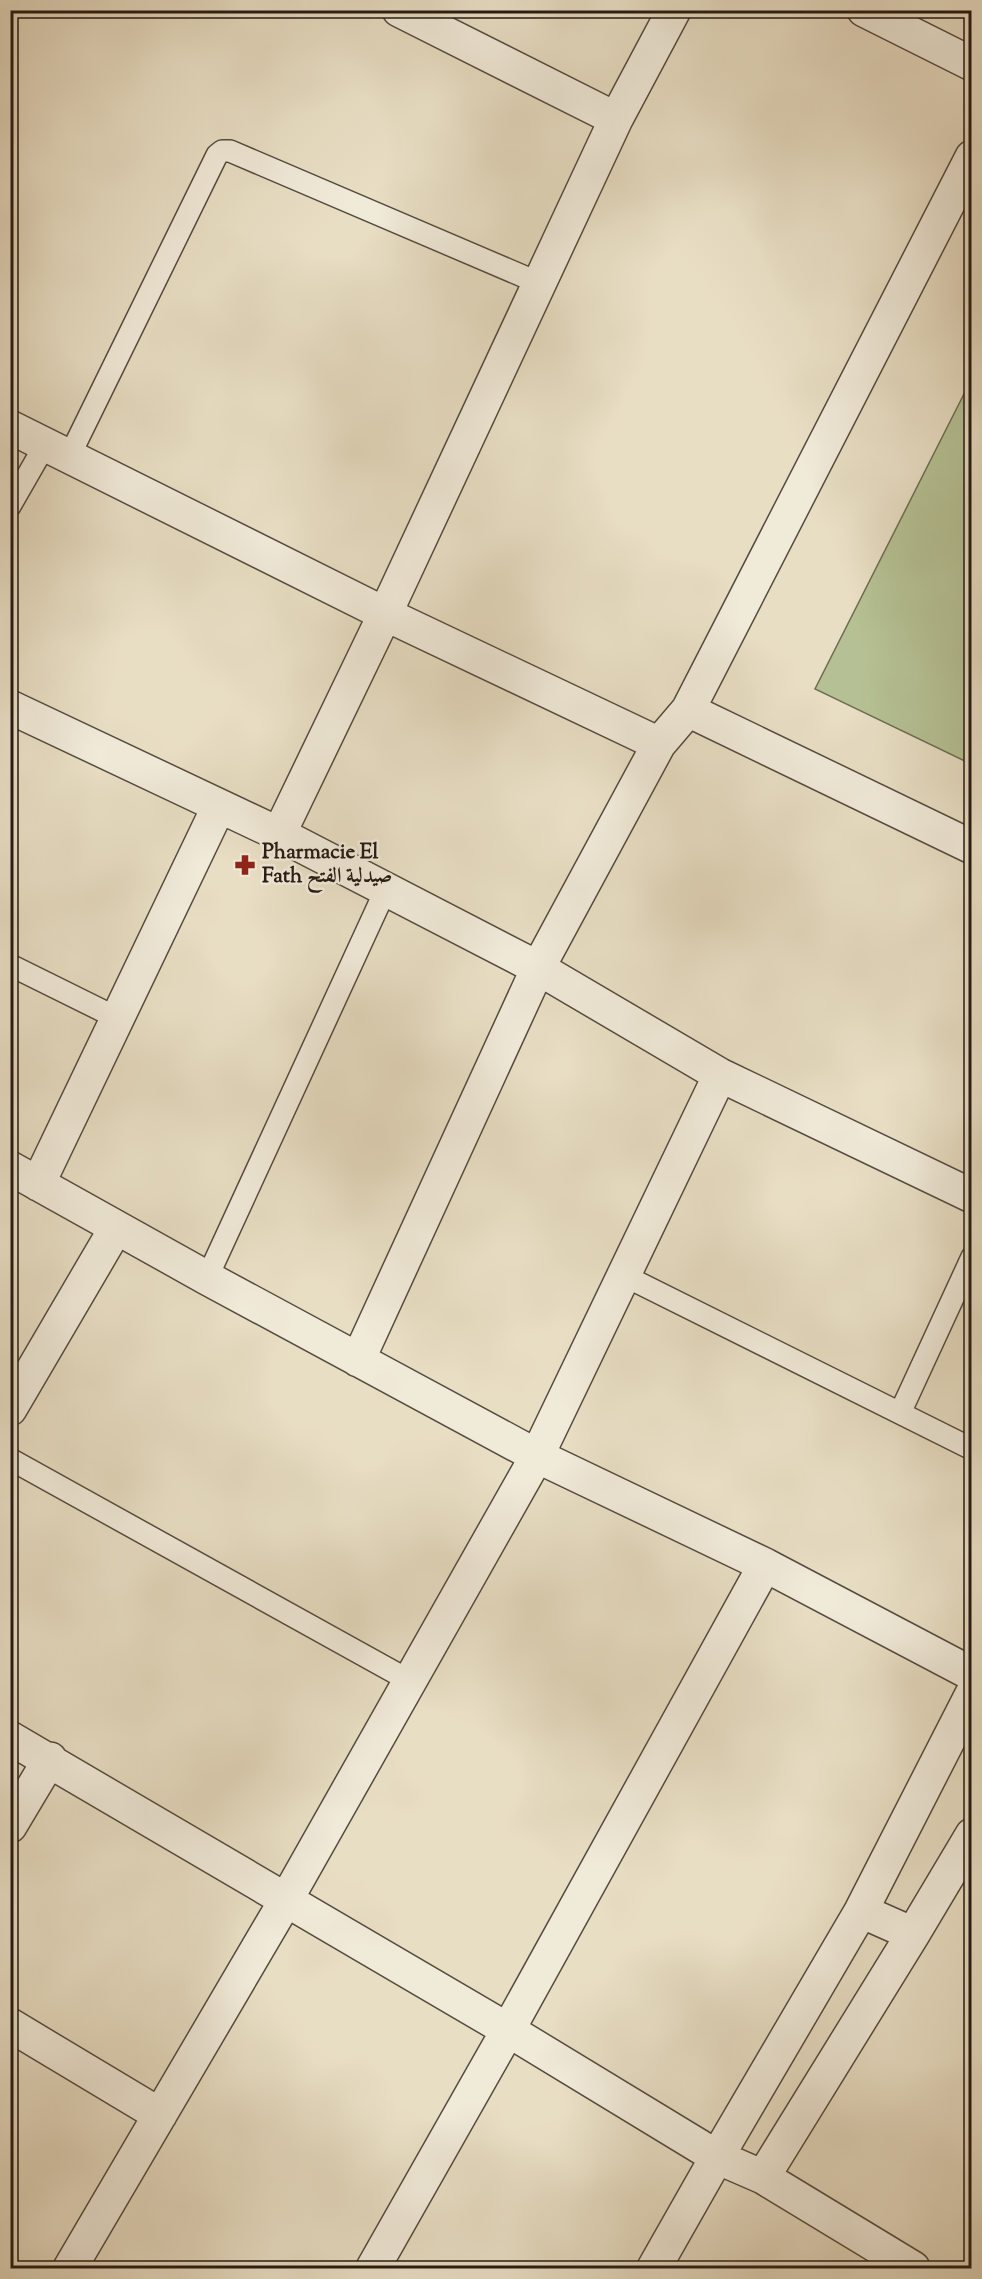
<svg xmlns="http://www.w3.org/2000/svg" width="982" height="2279" font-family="'Sorts Mill Goudy',Amiri,serif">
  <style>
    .green { fill: #b5c194; stroke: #6d6e54; stroke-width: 1.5 }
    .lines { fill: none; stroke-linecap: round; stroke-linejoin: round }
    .lane-casing { stroke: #564b3f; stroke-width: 24 }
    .street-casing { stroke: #564b3f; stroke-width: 36 }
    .lane { stroke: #f0ead9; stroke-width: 21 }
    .street { stroke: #f0ead9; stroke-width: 33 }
    .labels { text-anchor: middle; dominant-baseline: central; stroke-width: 5; stroke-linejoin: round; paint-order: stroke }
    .poi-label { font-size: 21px; font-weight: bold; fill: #251a13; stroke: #f0ead9; text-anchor: start }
  </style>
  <rect width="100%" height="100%" fill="#e8dec4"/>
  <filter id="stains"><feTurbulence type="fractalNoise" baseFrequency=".00333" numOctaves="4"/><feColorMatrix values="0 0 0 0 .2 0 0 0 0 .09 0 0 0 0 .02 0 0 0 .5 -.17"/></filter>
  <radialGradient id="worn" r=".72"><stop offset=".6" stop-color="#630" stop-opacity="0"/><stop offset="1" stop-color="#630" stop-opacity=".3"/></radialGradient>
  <path class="green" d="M 971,380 L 971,764 L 815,689 Z"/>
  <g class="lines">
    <g class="lane-casing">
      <path id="lane" d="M 69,457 L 217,155 L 222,151 L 230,151 L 539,283
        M 10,506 L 45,445
        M 10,965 L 117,1018
        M 623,1275 L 972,1449
        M 207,1278 L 386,889
        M 900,1413 L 972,1257
        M 10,1459 L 410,1681"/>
    </g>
    <g class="street-casing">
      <path id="street" d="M 399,10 L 616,119
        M 864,10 L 972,64
        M 10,427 L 385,614 L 659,744
        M 10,707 L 279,834 L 538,968 L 720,1075 L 972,1196
        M 688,710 L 972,157
        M 279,834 L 385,614 L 616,119 L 674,10
        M 10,1168 L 207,1278 L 537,1456 L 765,1565 L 972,1674
        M 38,1184 L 219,806
        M 358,1360 L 538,968 L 659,744 L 688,710 L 972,847
        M 10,1409 L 116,1228
        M 10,1738 L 508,2030 L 717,2157 L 763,2177 L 913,2268
        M 10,1826 L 50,1759
        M 861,1911 L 913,1934
        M 10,2025 L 160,2115
        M 763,2177 L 913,1934 L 972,1835
        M 70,2268 L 286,1900 L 537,1456 L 720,1075
        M 373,2268 L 508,2030 L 765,1565
        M 654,2268 L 717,2157 L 861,1911 L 972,1694"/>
    </g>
    <use href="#lane" class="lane"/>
    <use href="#street" class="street"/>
  </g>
  <defs>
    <g id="pharmacy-bare" transform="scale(1.62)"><path d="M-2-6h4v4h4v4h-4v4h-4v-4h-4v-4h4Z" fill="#8f2418" stroke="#f0ead9" stroke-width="2.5" paint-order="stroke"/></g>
  </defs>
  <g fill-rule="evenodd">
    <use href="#pharmacy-bare" x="245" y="865"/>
  </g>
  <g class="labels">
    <g class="poi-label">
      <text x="262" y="853">Pharmacie El<tspan x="262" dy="24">Fath صيدلية الفتح</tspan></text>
    </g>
  </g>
  <rect width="982" height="2279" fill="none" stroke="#e8dec4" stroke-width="36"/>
  <rect x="12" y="12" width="958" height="2255" fill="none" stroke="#251a13" stroke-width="3"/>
  <rect x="18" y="18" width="946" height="2243" fill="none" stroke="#251a13" stroke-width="1.5"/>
  <rect width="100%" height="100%" filter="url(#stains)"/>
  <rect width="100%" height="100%" fill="url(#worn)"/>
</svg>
